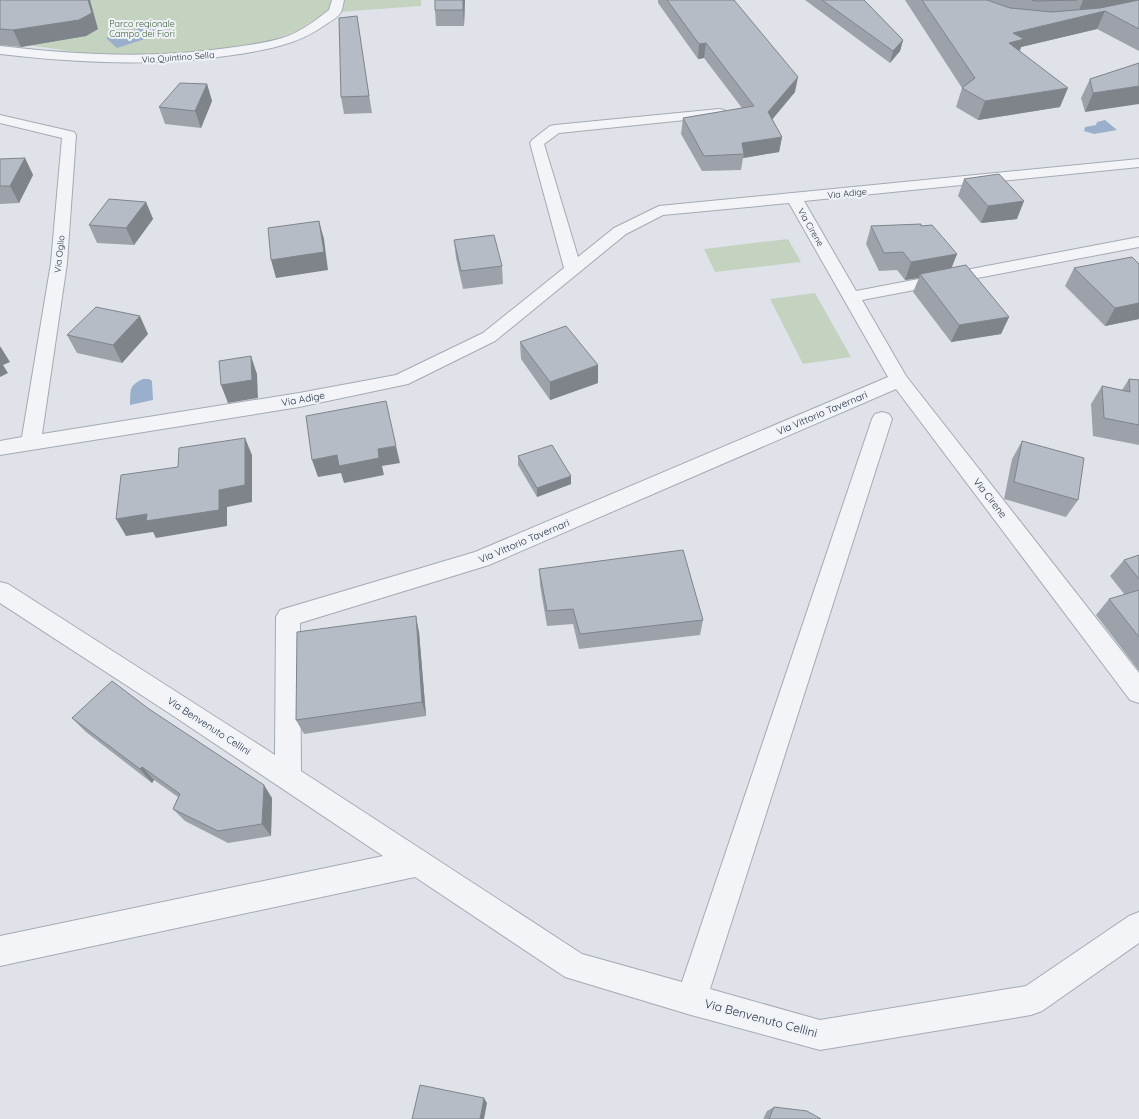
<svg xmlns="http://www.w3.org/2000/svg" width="1139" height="1119" font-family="Quicksand,sans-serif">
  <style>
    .green { fill: #c4d3c0 }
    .water { fill: #99afcb }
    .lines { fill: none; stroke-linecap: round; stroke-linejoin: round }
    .minor-casing { stroke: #a4aab3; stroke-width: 2 }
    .minor { fill: #f2f4f7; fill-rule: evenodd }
    .wall { fill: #9da2aa }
    .shaded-wall { fill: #7f848b }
    .building { fill: #b6bcc6; stroke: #7f848b }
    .labels { text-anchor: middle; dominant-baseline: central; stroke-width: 4; stroke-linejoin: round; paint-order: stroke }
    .far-park-label { font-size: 9px; fill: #3b5d34; stroke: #eff2f7 }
    .far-street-label { font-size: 9px; fill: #273041; stroke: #eff2f7 }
    .street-label { font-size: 10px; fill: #273041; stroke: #eff2f7 }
    .near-street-label { font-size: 12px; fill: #273041; stroke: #eff2f7 }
  </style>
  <rect width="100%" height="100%" fill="#dfe3e9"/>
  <path class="green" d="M 0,0 L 421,0 L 421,6 L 324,13 L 297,31 L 269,41 L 231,49 L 185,55 L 90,54 L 0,41 Z
    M 788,239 L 801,262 L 715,272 L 704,249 Z
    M 815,293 L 851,357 L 803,364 L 770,299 Z"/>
  <path class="water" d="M 143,25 L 163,28 L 154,36 L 117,48 L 106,38 L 134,31 Z
    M 1105,120 L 1117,130 L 1094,134 L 1084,131 L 1085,127 L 1096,125 L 1097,122 Z
    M 143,379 L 149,379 L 152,381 L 153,400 L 130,405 C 131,390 128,386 143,379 Z"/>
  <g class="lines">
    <g class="minor-casing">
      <path id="minor" d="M 332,0 L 344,0 C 343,4 343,8 341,12 C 339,17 329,22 325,25 C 297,45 266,50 233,55 C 155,67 78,63 0,54 L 0,46 C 76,55 152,59 228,48 C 248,45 269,43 288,36 C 303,30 316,20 329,10 Z
        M 719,109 L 724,110 L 726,113 L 724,116 L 559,133 L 544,144 L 578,257 L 614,228 L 659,206 L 1139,159 L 1139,167 L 804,201 L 856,291 L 1139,237 L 1139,247 L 862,300 L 906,376 L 1139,673 L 1139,703 L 1130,700 L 896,389 L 489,565 L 300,623 L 301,771 L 582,954 L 682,982 L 872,419 L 875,414 L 882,412 L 889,414 L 892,419 L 710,989 L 820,1020 L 1026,986 L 1129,916 L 1139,912 L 1139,943 L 1042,1011 L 1031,1015 L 820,1050 L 691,1015 L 565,977 L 415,877 L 0,966 L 0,936 L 383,856 L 169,713 L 0,603 L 0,582 L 8,584 L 275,755 L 276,617 L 280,610 L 475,552 L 888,377 L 789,203 L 663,215 L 626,234 L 495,341 L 408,384 L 299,407 L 0,455 L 0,441 L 22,437 L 51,263 L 62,138 L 0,123 L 0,115 L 74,132 L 76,135 L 67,263 L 42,434 L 299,393 L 396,375 L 483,333 L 564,268 L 530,143 L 532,140 L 550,126 L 555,125 Z"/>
    </g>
    <use href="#minor" class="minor"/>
  </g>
  <path class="wall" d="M 0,0 L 98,29 L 86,36 L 21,47 L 0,45 Z
    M 435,0 L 465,0 L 464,26 L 436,26 L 435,10 Z
    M 658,0 L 734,0 L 795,92 L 772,119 L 782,137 L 779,152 L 743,158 L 741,170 L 702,171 L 681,134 L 683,118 L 742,108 L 704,58 L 698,59 L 658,3 Z
    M 805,0 L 864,0 L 903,40 L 900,51 L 890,63 Z
    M 905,0 L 1139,0 L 1139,51 L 1097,29 L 1021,47 L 1020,51 L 1060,107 L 978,120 L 956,107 L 962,88 Z
    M 359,33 L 372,113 L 344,114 L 341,97 Z
    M 1139,63 L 1085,112 L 1081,98 L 1090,79 Z
    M 207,84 L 212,101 L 201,128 L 165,124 L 159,107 Z
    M 25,158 L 33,175 L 19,203 L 0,204 L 0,159 Z
    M 964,179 L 1017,219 L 981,223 L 958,196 Z
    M 146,202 L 153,219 L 134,245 L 97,243 L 89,225 Z
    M 871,226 L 921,226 L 957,254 L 951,268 L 1009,317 L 1001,334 L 951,342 L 913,292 L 919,278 L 905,280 L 897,270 L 879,271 L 866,244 Z
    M 454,240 L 502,266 L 503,284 L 463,289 L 456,258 Z
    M 1139,264 L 1139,319 L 1105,326 L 1065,286 L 1074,268 Z
    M 148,334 L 122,363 L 77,353 L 67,335 Z
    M 520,342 L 598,383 L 550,400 L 521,359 Z
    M 1129,379 L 1139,380 L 1139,445 L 1093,436 L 1091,404 L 1102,386 L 1122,390 Z
    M 1022,441 L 1078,500 L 1066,517 L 1004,499 L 1012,459 Z
    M 518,456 L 571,484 L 537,497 L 518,465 Z
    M 1139,555 L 1139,671 L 1096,615 L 1109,599 L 1125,595 L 1110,576 L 1124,560 Z
    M 539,569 L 703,620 L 700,635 L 579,649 L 573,624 L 547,626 L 540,585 Z
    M 419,632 L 426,716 L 304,734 L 296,720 Z
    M 149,709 L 272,798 L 271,836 L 228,843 L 185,821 L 173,809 L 178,797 L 154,780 L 152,783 L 86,732 L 72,718 Z
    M 774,1107 L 821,1119 L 763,1119 L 767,1111 Z"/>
  <path class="shaded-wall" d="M 88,0 L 90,0 L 98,29 L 86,36 L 21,47 L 13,30 Z
    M 463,0 L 465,0 L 464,26 L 463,10 Z
    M 1083,0 L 1139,0 L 1105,11 L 1097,29 L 1021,47 L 1017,57 L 1006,51 L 1013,33 L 1076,18 Z
    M 903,40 L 900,51 L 890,63 L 893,51 Z
    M 706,43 L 704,58 L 698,59 L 699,44 Z
    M 798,77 L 795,92 L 766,127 L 768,112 Z
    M 207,84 L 212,101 L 201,128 L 195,111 Z
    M 1139,86 L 1139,104 L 1085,112 L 1093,93 Z
    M 1068,88 L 1060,107 L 978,120 L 985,101 Z
    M 782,137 L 779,152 L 743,158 L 744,154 L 742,143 Z
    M 25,158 L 33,175 L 19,203 L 10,186 Z
    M 1024,201 L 1017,219 L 981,223 L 988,206 Z
    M 146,202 L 153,219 L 134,245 L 126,228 Z
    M 319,221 L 324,239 L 328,270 L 276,278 L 271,260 Z
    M 957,254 L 950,272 L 920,274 L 919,278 L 905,280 L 911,262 Z
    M 1139,303 L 1139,319 L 1105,326 L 1115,308 Z
    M 140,316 L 148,334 L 122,363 L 113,345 Z
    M 1009,317 L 1001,334 L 951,342 L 959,325 Z
    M 0,346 L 10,362 L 3,365 L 8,373 L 0,377 Z
    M 251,356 L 257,374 L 258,398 L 228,403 L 221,385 Z
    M 598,365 L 598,383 L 550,400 L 550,382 Z
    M 245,438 L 252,455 L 252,502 L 227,507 L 227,526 L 156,538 L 153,532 L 126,536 L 116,519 L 219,490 Z
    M 396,446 L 400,463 L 382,466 L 384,475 L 344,483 L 341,473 L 318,477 L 312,460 L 337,455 L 378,449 Z
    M 571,476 L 571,484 L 537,497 L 537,488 Z
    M 416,616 L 419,632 L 426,716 L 422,702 Z
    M 142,767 L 154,780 L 152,783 L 140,769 Z
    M 264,785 L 272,798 L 271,836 L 262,824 Z
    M 484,1098 L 487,1103 L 484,1119 L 480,1119 Z"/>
  <path class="building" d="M 0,0 L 88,0 L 92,13 L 79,20 L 13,30 L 0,29 Z
    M 435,0 L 463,0 L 463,10 L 435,10 Z
    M 667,0 L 734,0 L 798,77 L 768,112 L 782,137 L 742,143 L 744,154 L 704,156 L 683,118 L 754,106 L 706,43 L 699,44 Z
    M 822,0 L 864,0 L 903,40 L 893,51 Z
    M 922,0 L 987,0 L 1010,8 L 1052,12 L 1100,8 L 1139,0 L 1139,29 L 1105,11 L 1013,33 L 1024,39 L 1009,43 L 1068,88 L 985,101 L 962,88 L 975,78 Z
    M 1032,0 L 1077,0 L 1037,1 Z
    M 357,16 L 369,96 L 341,97 L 339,18 Z
    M 1139,63 L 1139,86 L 1093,93 L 1090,79 Z
    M 180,83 L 207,84 L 195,111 L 159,107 Z
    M 25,158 L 10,186 L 0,186 L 0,159 Z
    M 999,174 L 1024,201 L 988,206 L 964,179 Z
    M 109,199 L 146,202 L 126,228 L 89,225 Z
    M 319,221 L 324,252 L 271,260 L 268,228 Z
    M 921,224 L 921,226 L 932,225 L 957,254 L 911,262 L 903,252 L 884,253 L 871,226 Z
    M 494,235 L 502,266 L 461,271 L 454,240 Z
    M 1132,257 L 1139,264 L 1139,303 L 1115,308 L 1074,268 Z
    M 966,265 L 1009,317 L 959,325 L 920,274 Z
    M 96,307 L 140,316 L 113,345 L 67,335 Z
    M 566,326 L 598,365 L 550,382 L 520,342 Z
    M 251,356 L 252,380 L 221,385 L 219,361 Z
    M 1129,379 L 1139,380 L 1139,425 L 1104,418 L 1102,386 L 1130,392 Z
    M 386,401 L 396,446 L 378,449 L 379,458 L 339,466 L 337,455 L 312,460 L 306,416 Z
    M 245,438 L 245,485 L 219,490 L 219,510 L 146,521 L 147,514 L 116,519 L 121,475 L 178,467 L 179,448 Z
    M 1022,441 L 1084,458 L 1078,500 L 1014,482 Z
    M 552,445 L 571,476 L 537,488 L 518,456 Z
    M 683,550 L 703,620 L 580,634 L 573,609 L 547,611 L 539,569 Z
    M 1139,555 L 1139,579 L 1124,560 Z
    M 1139,590 L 1139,637 L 1109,599 Z
    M 416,616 L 422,702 L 296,720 L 297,632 Z
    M 112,681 L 149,709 L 264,785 L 262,824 L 218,831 L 173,809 L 180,794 L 142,767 L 140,769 L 72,718 Z
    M 420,1085 L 484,1098 L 480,1119 L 412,1119 Z
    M 774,1107 L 807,1111 L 821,1119 L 769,1119 Z"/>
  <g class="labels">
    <g class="far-park-label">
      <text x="142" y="23">Parco regionale<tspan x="142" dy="10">Campo dei Fiori</tspan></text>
    </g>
    <g class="far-street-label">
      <text transform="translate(178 57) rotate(-4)">Via Quintino Sella</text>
      <text transform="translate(847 193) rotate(-6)">Via Adige</text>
      <text transform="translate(811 227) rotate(60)">Via Cirene</text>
      <text transform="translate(59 254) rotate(-84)">Via Oglio</text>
    </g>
    <g class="street-label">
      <text transform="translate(303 399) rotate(-10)">Via Adige</text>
      <text transform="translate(822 413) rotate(-23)">Via Vittorio Tavernari</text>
      <text transform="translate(990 498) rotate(52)">Via Cirene</text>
      <text transform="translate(524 541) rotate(-23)">Via Vittorio Tavernari</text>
      <text transform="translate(209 726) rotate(33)">Via Benvenuto Cellini</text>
    </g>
    <g class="near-street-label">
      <text transform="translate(761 1018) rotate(15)">Via Benvenuto Cellini</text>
    </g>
  </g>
</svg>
